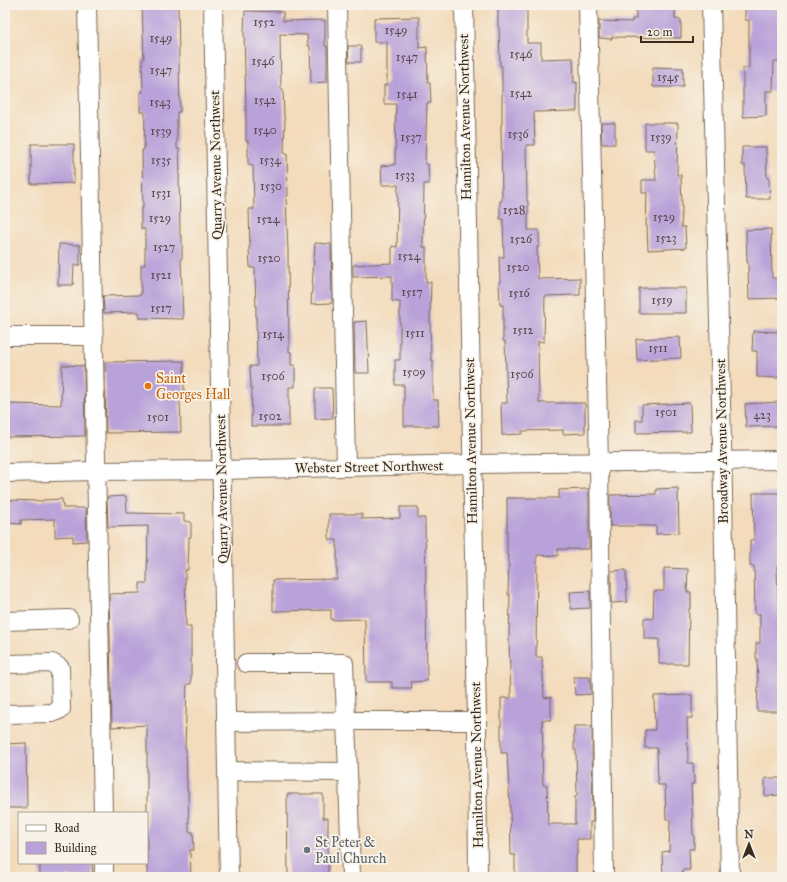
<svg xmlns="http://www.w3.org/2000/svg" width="787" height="882" font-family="'IM FELL Great Primer',serif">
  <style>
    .building { fill: #b9a2d9 }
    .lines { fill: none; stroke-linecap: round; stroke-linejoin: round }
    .minor-casing { stroke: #7b6855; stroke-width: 20 }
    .minor { stroke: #fff; stroke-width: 18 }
    .food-dot { fill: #e8710a; stroke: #f7f3e8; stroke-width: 1.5 }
    .worship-dot { fill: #6b7280; stroke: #f7f3e8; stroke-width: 1.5 }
    .labels { text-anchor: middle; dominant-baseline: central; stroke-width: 3.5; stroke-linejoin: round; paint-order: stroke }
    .number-label { font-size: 12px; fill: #5a484d }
    .street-label { font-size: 14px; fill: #3b2a1e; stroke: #f7f3e8 }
    .food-label { font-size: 14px; fill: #c56008; stroke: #f7f3e8; text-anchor: start }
    .worship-label { font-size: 14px; fill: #5b616d; stroke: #f7f3e8; text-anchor: start }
  </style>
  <rect width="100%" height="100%" fill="#f7f3e8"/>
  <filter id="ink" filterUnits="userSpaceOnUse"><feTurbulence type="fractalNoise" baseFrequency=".025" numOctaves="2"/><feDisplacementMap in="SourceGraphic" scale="8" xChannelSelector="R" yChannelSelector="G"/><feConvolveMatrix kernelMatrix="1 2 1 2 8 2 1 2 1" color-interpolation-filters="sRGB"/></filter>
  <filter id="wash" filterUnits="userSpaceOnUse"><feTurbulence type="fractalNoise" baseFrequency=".012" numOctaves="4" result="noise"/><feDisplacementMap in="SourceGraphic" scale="16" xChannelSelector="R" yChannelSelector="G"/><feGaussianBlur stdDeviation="0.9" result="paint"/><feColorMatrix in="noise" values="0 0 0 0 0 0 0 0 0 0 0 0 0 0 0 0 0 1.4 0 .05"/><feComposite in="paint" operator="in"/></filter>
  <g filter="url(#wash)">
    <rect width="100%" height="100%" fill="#f3dbbb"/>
    <g id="blocks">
      <path class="building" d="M 142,5 L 178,5 L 180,112 L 177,112 L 177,149 L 179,149 L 180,171 L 179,171 L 180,236 L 182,236 L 182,258 L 181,258 L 183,319 L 139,318 L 139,312 L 104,313 L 103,296 L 141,295 L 141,265 L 145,265 L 145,229 L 141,229 L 141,208 L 143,208 L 142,150 L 144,150 L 145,112 L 140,112 L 140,92 L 143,92 L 142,60 L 144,59 Z
        M 498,5 L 527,5 L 527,43 L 541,43 L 541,59 L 573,58 L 574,83 L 577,82 L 577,111 L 534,112 L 535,145 L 526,145 L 527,201 L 528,201 L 528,230 L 539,230 L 539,247 L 537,247 L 538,279 L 580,278 L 580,295 L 545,296 L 544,342 L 538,341 L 539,403 L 585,403 L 585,433 L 563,434 L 563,430 L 522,431 L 522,434 L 502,435 L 501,403 L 507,403 L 505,341 L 503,341 L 503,305 L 500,305 L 499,282 L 500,282 L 499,257 L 504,257 L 503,219 L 500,219 L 500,201 L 502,201 L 501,124 L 502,124 L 502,66 L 500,66 L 499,27 L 498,27 Z
        M 636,5 L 675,5 L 675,19 L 681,20 L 681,38 L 612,37 L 612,39 L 599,38 L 599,21 L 632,22 L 632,19 L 636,19 Z
        M 745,5 L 782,5 L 782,61 L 774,61 L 773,91 L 766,91 L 766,116 L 743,117 L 743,68 L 749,68 L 749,20 L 745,20 Z
        M 245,11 L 283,12 L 283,21 L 325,20 L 325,46 L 327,46 L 327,82 L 311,83 L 310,46 L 308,46 L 307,35 L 280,34 L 281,89 L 283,89 L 284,118 L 285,118 L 284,153 L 287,154 L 288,196 L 286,196 L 288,252 L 289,352 L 291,352 L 291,365 L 295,365 L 295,387 L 289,387 L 289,426 L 251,426 L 252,388 L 251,388 L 250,366 L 257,366 L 255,268 L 250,268 L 249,247 L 250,247 L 249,209 L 254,209 L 253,166 L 248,165 L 248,141 L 246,141 L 246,111 L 244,31 Z
        M 419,17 L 419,48 L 427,47 L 428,83 L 430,83 L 431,103 L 427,103 L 425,164 L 428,164 L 429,184 L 424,184 L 423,247 L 426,247 L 426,282 L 431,282 L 430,315 L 431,360 L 433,360 L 433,400 L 438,400 L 439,426 L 404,426 L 404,385 L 395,385 L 395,360 L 400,360 L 400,302 L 392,301 L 392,276 L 353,277 L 353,265 L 392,263 L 392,246 L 397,247 L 398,185 L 382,185 L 381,166 L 395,165 L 396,104 L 384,104 L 384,85 L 387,85 L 387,42 L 374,42 L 374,18 Z
        M 348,46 L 361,46 L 361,62 L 349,62 Z
        M 653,67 L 683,68 L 683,87 L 653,87 Z
        M 601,123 L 615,123 L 615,144 L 602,144 Z
        M 645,123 L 678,123 L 677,175 L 681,175 L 682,208 L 681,227 L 685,227 L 686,248 L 648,250 L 647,226 L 646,226 L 647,193 L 642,193 L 642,180 L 656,180 L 654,150 L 645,150 Z
        M 31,144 L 74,144 L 74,183 L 31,184 Z
        M 742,147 L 766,147 L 767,178 L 769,178 L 770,199 L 746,199 L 745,165 L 742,165 Z
        M 771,229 L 772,278 L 782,278 L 782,298 L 749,299 L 748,262 L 747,262 L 746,230 Z
        M 315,243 L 331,244 L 332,303 L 311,304 Z
        M 59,244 L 80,245 L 80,265 L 74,265 L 73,285 L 58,285 Z
        M 639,288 L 686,288 L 686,313 L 639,313 Z
        M 367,321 L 369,373 L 355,373 L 354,322 Z
        M 753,331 L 782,332 L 782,378 L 757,377 L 757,351 L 752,351 Z
        M 680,337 L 681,358 L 637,360 L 636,339 Z
        M 184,361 L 184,399 L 180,399 L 181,432 L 106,433 L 105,362 Z
        M 62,365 L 84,366 L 85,436 L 5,437 L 5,404 L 61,405 Z
        M 315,388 L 332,388 L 333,418 L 315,419 Z
        M 778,402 L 779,426 L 746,427 L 745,404 Z
        M 690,403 L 691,432 L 636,433 L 636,420 L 642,420 L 642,405 Z
        M 678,488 L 679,533 L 656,534 L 656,526 L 610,526 L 610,495 L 656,494 L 656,489 Z
        M 589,489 L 589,549 L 558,549 L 558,556 L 537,555 L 536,657 L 542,657 L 544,698 L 551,697 L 551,720 L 542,720 L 543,752 L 542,752 L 543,785 L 547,785 L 548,824 L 575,824 L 575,796 L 577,796 L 576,750 L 574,750 L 574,726 L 592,726 L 593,822 L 590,822 L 590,839 L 577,839 L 577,855 L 576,855 L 576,877 L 515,877 L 515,855 L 511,855 L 510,807 L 507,753 L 501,753 L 501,698 L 511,698 L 509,640 L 510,595 L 508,595 L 509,555 L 507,555 L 507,498 L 559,498 L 559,490 Z
        M 753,493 L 782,493 L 782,566 L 777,566 L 778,601 L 782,601 L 782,711 L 757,711 L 758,684 L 757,658 L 756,658 L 756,643 L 760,643 L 760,614 L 755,614 L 754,566 L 750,566 L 750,540 L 754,540 Z
        M 126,496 L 127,513 L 184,514 L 184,521 L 191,522 L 191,537 L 189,537 L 188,570 L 185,570 L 186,627 L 191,627 L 191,684 L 187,684 L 185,748 L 186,748 L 187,790 L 188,790 L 189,832 L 193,832 L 194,850 L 190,850 L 191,877 L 147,877 L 147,725 L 112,727 L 109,594 L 140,593 L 140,583 L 147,583 L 148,526 L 108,527 L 107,497 Z
        M 62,499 L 63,508 L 86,508 L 87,541 L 73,542 L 73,536 L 55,537 L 55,519 L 21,520 L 21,524 L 5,523 L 5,500 L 43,501 L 43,500 Z
        M 400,507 L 418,507 L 418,518 L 425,518 L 427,681 L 411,682 L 412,688 L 392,688 L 392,682 L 366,682 L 365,619 L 331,620 L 331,610 L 273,611 L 273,580 L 337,579 L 337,540 L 329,540 L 329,514 L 362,514 L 362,519 L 400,518 Z
        M 664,568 L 688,569 L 687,592 L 691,592 L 691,608 L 689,608 L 688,664 L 659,664 L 659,639 L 644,639 L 644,618 L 653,619 L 654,591 L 664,591 Z
        M 626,570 L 627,602 L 611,603 L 611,571 Z
        M 590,591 L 590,608 L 571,609 L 570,592 Z
        M 574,677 L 590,677 L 591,694 L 575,695 Z
        M 692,695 L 692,718 L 687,718 L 688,763 L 693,763 L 694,784 L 691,784 L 693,834 L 694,834 L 694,849 L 689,849 L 690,870 L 682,870 L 683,877 L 663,877 L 662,852 L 669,851 L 670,819 L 666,819 L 665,785 L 658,785 L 657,748 L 645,748 L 645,730 L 655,730 L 654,696 Z
        M 26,743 L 27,808 L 5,808 L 5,744 Z
        M 765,778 L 782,778 L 782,795 L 765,796 Z
        M 287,794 L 323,794 L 323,818 L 328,818 L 328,877 L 288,877 Z
        M 70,863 L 92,863 L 93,877 L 40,877 L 40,864 Z"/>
    </g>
  </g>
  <g filter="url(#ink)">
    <use href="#blocks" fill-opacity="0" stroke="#7b6855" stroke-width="1"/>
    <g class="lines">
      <g class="minor-casing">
        <path id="minor" d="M 87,5 L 103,813
          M 213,5 L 229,877
          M 337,5 L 346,467
          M 464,5 L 477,721 L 478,877
          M 588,5 L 599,463 L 604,877
          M 711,5 L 722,441 L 730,877
          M 5,336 L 94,336
          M 5,473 L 96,471 L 222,470 L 471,464 L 782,460
          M 5,621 L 69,619
          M 5,664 L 52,663 L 60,668 L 61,709 L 52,713 L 5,714
          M 227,722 L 346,721 L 344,663 L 246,663
          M 227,771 L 348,772 L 346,721 L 477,721
          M 348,772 L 351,877
          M 104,863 L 104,877"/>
      </g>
      <use href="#minor" class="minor"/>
    </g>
  </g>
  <circle class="food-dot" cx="148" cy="386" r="4"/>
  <circle class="worship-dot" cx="307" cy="850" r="4"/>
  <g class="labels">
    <g class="number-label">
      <text x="264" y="22">1552</text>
      <text x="396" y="30">1549</text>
      <text x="161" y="38">1549</text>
      <text x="521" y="54">1546</text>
      <text x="407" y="57">1547</text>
      <text x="263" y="61">1546</text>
      <text x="161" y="70">1547</text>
      <text x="668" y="77">1545</text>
      <text x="521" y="93">1542</text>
      <text x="407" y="94">1541</text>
      <text x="265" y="100">1542</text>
      <text x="160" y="102">1543</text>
      <text x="265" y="130">1540</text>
      <text x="161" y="131">1539</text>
      <text x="518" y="134">1536</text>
      <text x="411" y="137">1537</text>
      <text x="661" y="137">1539</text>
      <text x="161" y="160">1535</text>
      <text x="270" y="160">1534</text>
      <text x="405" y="175">1533</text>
      <text x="271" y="186">1530</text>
      <text x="161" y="193">1531</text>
      <text x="514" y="210">1528</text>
      <text x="664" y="217">1529</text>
      <text x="160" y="218">1529</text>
      <text x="268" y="219">1524</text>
      <text x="666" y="238">1523</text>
      <text x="521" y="239">1526</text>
      <text x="164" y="247">1527</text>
      <text x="409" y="256">1524</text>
      <text x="269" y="258">1520</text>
      <text x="518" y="267">1520</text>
      <text x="161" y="275">1521</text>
      <text x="412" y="292">1517</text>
      <text x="519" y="293">1516</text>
      <text x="662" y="300">1519</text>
      <text x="161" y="308">1517</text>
      <text x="523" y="330">1512</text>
      <text x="415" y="333">1511</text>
      <text x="273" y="334">1514</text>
      <text x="658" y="348">1511</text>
      <text x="414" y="372">1509</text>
      <text x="522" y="374">1506</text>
      <text x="273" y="376">1506</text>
      <text x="666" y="412">1501</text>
      <text x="762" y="415">423</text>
      <text x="270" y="416">1502</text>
      <text x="158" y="417">1501</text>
    </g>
    <g class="street-label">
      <text transform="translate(465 117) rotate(-91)">Hamilton Avenue Northwest</text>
      <text transform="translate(216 165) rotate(-91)">Quarry Avenue Northwest</text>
      <text transform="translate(471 441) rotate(-91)">Hamilton Avenue Northwest</text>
      <text transform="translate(722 441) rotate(-91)">Broadway Avenue Northwest</text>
      <text transform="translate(369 467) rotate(-1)">Webster Street Northwest</text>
      <text transform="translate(222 489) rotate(-91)">Quarry Avenue Northwest</text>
      <text transform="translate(477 765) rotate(-91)">Hamilton Avenue Northwest</text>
    </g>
    <g class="food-label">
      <text x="156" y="378">Saint<tspan x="156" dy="16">Georges Hall</tspan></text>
    </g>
    <g class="worship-label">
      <text x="315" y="842">St Peter &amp;<tspan x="315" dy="16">Paul Church</tspan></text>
    </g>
  </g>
  <rect width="787" height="882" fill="none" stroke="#f7f3e8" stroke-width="20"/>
  <rect x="18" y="812" width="130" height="52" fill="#f7f3e8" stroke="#aca397"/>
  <rect x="26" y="825" width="20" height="6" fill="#ffffff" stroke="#aca397"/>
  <text x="54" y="832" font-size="12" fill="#3b2a1e">Road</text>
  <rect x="26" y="842" width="20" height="12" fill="#b9a2d9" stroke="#aca397"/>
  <text x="54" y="852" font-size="12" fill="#3b2a1e">Building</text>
  <g transform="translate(749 844)" stroke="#f7f3e8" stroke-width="3" paint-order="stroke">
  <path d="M0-3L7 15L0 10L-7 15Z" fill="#3b2a1e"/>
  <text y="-6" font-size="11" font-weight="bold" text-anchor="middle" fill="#3b2a1e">N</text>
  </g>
  <path d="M641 36v6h52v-6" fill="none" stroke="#3b2a1e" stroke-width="2"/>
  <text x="647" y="36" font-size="12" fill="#3b2a1e" stroke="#f7f3e8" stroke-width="3" paint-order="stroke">20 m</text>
</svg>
